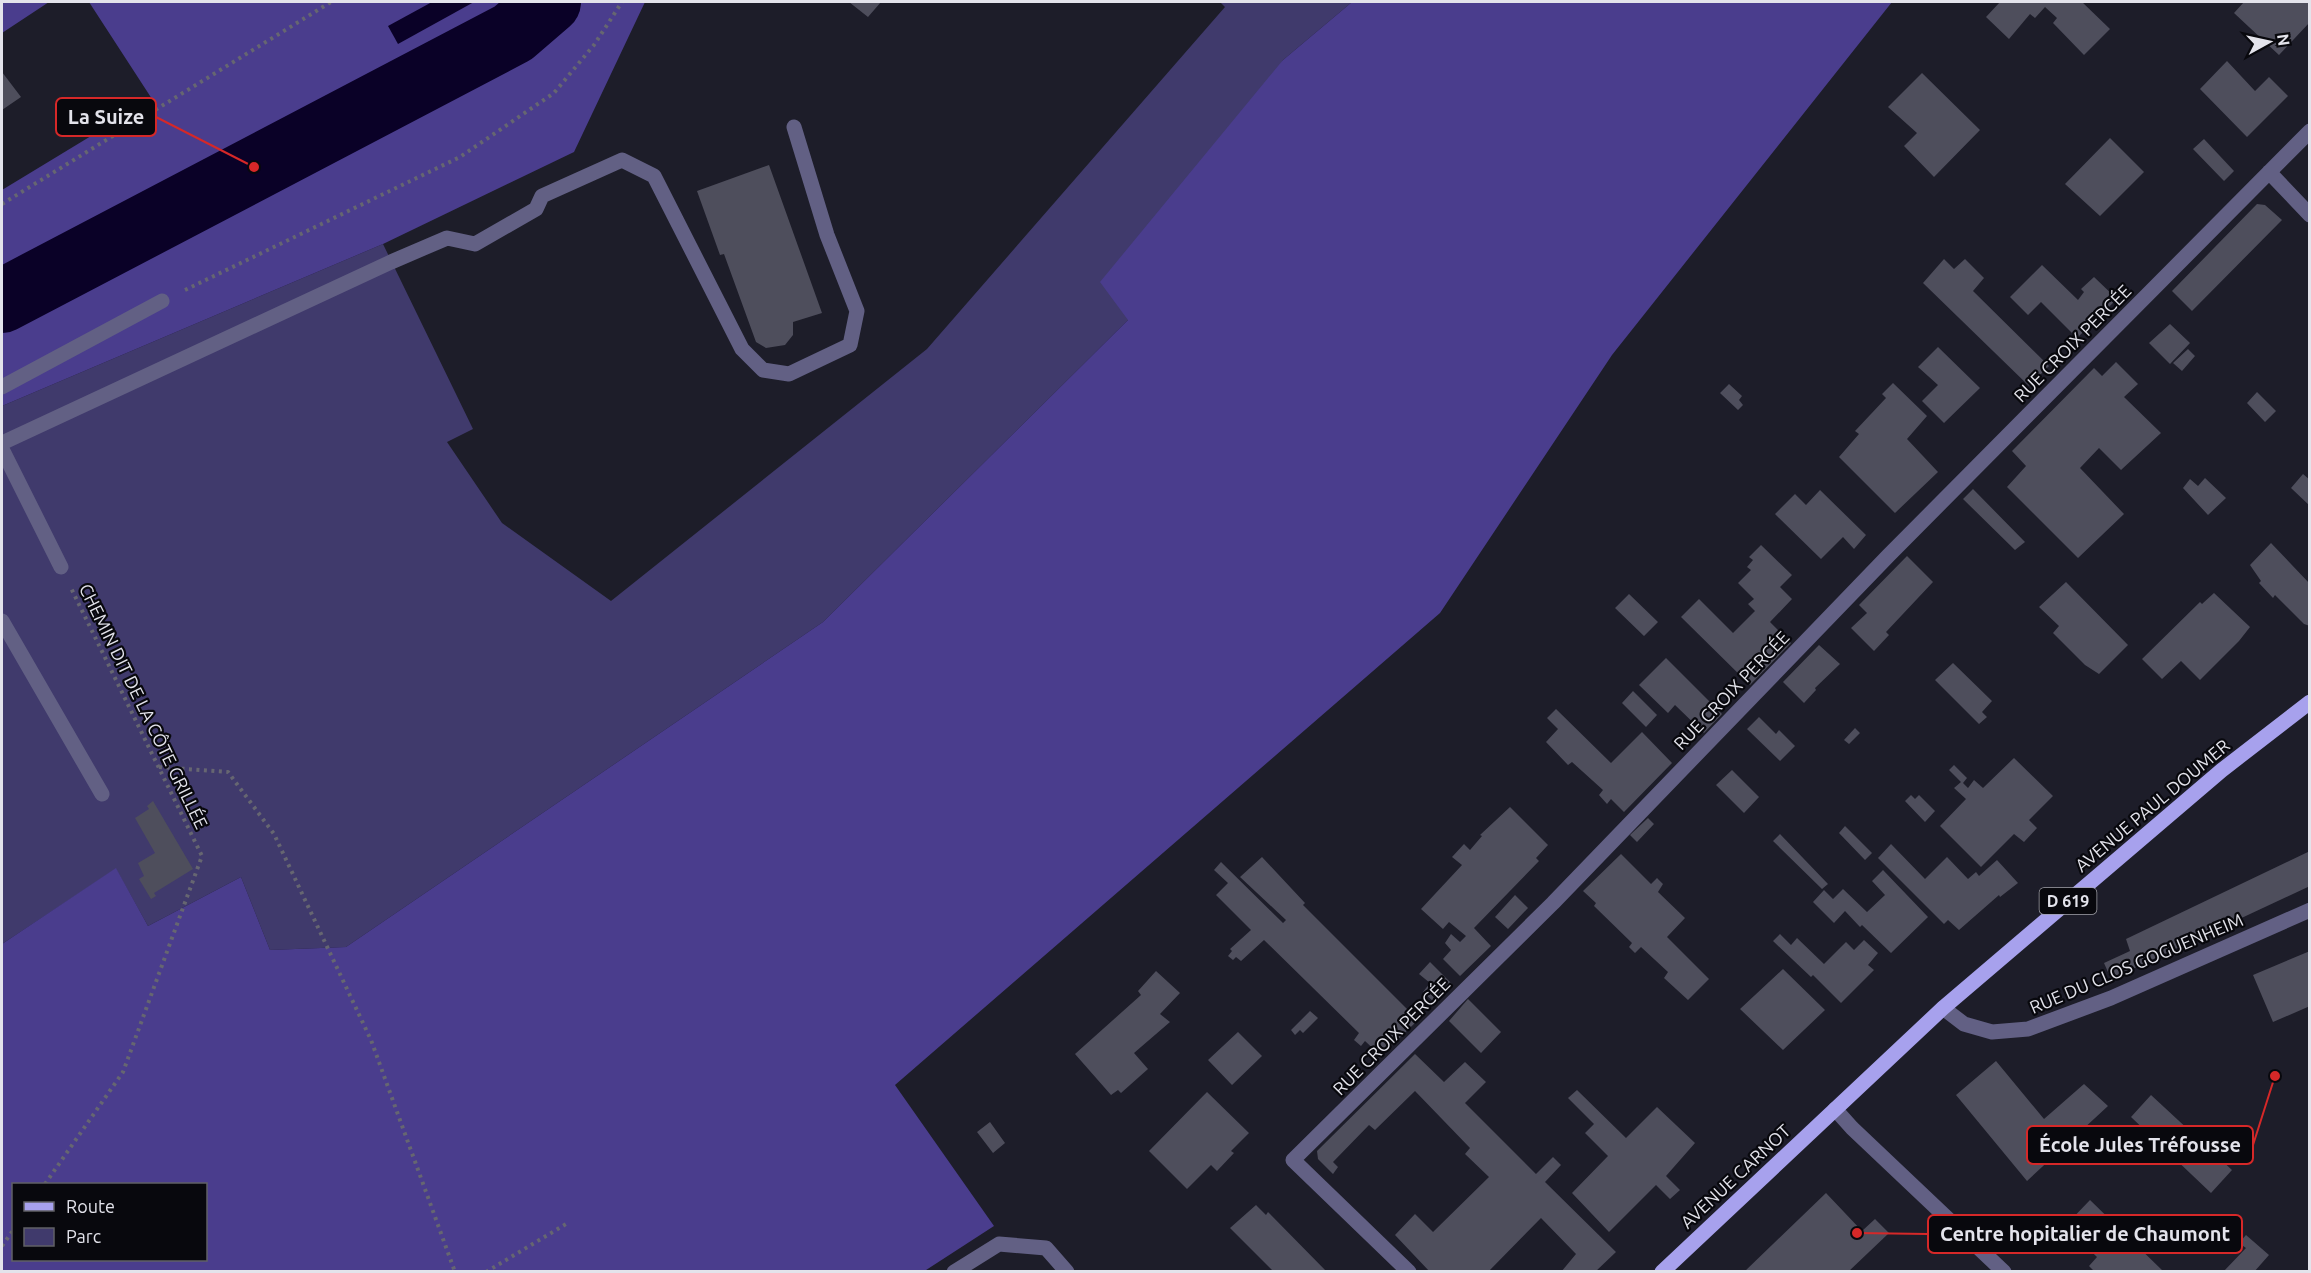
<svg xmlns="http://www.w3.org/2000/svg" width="2311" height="1273" font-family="Ubuntu,sans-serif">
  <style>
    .green { fill: #403a6c }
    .forest { fill: #4a3d8d; fill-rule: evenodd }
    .water { fill: #0a0127 }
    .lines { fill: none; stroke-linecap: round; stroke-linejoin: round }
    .river { stroke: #0a0127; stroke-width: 64 }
    .building { fill: #4e4e5c }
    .path { stroke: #666671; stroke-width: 4; stroke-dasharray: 3 4.5; stroke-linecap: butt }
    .minor { stroke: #626084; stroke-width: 15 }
    .major { stroke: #a7a1ed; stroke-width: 15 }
    .labels { text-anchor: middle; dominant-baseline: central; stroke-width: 4.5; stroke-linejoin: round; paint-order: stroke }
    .shield { fill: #08080d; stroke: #a1a1a8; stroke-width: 1.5 }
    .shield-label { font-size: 16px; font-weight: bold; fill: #e3e3eb }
    .street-label { font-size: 18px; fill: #e3e3eb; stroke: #08080d }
    .leader { fill: none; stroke: #d62828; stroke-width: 2 }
    .callout-dot { fill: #d62828; stroke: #08080d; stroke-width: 2 }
    .callout { fill: #08080d; stroke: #d62828; stroke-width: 2 }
    .callout-label { font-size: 20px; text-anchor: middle; font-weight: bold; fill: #e3e3eb }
  </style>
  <rect width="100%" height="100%" fill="#1d1d29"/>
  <path class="green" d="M 1220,2 L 1352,2 L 1283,60 L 1128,320 L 823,622 L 346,947 L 270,950 L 241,877 L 148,926 L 116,869 L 2,944 L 2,406 L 383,244 L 473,429 L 447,442 L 502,523 L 611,601 L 927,349 L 1225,7 Z"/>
  <path class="forest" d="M 2,2 L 49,2 L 2,33 Z
    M 89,2 L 645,2 L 574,152 L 383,244 L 2,406 L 2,190 L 152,99 Z
    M 1352,2 L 1892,2 L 1612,355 L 1440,613 L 895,1085 L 994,1226 L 923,1272 L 2,1271 L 2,944 L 116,868 L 148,926 L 241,877 L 270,950 L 346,947 L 823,622 L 1128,320 L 1100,282 L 1283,60 ZM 14,1184 L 206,1184 L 206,1260 L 14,1260 Z"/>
  <path class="water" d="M 432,2 L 474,2 L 398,44 L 388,26 Z"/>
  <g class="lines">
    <path class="river" d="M 2,301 L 513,33 L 549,2"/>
  </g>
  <path class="building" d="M 849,2 L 881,2 L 868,17 Z
    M 2000,2 L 2082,2 L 2110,29 L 2084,55 L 2053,23 L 2057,18 L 2045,7 L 2035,18 L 2030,14 L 2009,39 L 1986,17 Z
    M 2244,2 L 2310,2 L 2310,22 L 2279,55 L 2234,13 Z
    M 2227,61 L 2255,91 L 2269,77 L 2288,96 L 2247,137 L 2200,89 Z
    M 2,72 L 21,97 L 2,110 Z
    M 1922,73 L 1980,130 L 1934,177 L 1904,146 L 1917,133 L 1888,107 Z
    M 2110,138 L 2144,172 L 2100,216 L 2065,184 Z
    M 2204,139 L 2234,171 L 2224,181 L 2193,149 Z
    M 769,165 L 822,313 L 793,322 L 793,335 L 785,345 L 766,348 L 756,342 L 724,254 L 720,255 L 697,191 Z
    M 2257,204 L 2265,205 L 2282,220 L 2192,311 L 2172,291 Z
    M 1944,259 L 1954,269 L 1965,259 L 1984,278 L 1973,291 L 2049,366 L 2029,386 L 1923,283 Z
    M 2042,265 L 2078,300 L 2084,292 L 2081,289 L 2094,277 L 2117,299 L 2077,338 L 2041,302 L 2028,315 L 2010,297 Z
    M 2170,324 L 2190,343 L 2170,364 L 2149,343 Z
    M 1938,347 L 1980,388 L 1944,423 L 1922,401 L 1938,385 L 1918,367 Z
    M 2188,349 L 2195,356 L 2182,371 L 2173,363 Z
    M 2116,362 L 2138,384 L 2124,397 L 2161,433 L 2121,470 L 2099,448 L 2080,468 L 2124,514 L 2078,558 L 2007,487 L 2026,466 L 2012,451 L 2094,368 L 2102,376 Z
    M 1893,383 L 1927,416 L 1907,439 L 1938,472 L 1895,513 L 1839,457 L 1859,434 L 1855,431 L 1886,398 L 1882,394 Z
    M 1729,384 L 1742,396 L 1739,400 L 1743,405 L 1738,410 L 1720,393 Z
    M 2257,392 L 2276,411 L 2265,422 L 2247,403 Z
    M 2303,474 L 2310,480 L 2310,506 L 2291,488 Z
    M 2205,478 L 2226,498 L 2208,515 L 2183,488 L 2190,479 L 2198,486 Z
    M 1973,489 L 2025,542 L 2015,550 L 1963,499 Z
    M 1820,490 L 1866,535 L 1854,549 L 1843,537 L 1821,559 L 1775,514 L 1795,494 L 1806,505 Z
    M 2271,543 L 2310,584 L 2310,626 L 2304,624 L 2275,595 L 2273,598 L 2259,583 L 2261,581 L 2250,565 Z
    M 1761,545 L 1792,575 L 1780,587 L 1792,599 L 1770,622 L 1791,643 L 1750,685 L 1681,617 L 1699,599 L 1733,633 L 1755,611 L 1748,604 L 1754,599 L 1738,583 L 1751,570 L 1747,567 L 1753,560 L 1749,557 Z
    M 1907,556 L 1933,582 L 1886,632 L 1889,635 L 1874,651 L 1851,628 L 1867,613 L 1859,605 Z
    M 2066,582 L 2128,645 L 2099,674 L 2085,665 L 2053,633 L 2059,626 L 2039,607 Z
    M 2214,593 L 2250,627 L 2239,641 L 2200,680 L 2181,661 L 2162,679 L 2142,659 L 2200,602 L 2202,604 Z
    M 1629,594 L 1658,622 L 1644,636 L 1615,608 Z
    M 1819,645 L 1840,664 L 1815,688 L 1816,690 L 1804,703 L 1783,682 Z
    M 1666,658 L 1722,714 L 1704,733 L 1675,705 L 1668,713 L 1639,685 Z
    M 1953,663 L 1992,701 L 1982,712 L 1987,717 L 1979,724 L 1935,680 Z
    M 1633,691 L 1657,715 L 1646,727 L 1622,703 Z
    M 1556,709 L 1611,763 L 1642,732 L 1672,763 L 1624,812 L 1611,799 L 1607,804 L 1599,795 L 1603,790 L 1572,762 L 1568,765 L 1546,742 L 1558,729 L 1547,718 Z
    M 1759,717 L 1776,734 L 1779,730 L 1795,746 L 1780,761 L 1747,729 Z
    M 1855,728 L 1860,733 L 1849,744 L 1844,740 Z
    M 2014,758 L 2053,796 L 2029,820 L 2037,828 L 2024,842 L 2014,834 L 1981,867 L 1940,826 L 1966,799 L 1954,788 L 1961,782 L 1949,770 L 1954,765 L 1967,778 L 1963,783 L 1968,788 L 1974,780 L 1983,788 Z
    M 1732,770 L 1759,797 L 1744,813 L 1716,785 Z
    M 1911,795 L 1915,799 L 1919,795 L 1935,811 L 1925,822 L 1905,801 Z
    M 153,801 L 193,869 L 154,893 L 156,896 L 151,899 L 139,879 L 144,876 L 138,863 L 155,853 L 135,818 L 149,809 L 147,806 Z
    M 1510,807 L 1548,845 L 1536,858 L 1539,861 L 1474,928 L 1491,946 L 1460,976 L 1443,959 L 1451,950 L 1445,943 L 1451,934 L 1460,942 L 1466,936 L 1449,922 L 1443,929 L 1421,909 L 1462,865 L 1452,857 L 1464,844 L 1470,850 L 1482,836 L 1480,835 Z
    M 1648,818 L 1654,824 L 1637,842 L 1630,835 Z
    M 1845,826 L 1872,853 L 1865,860 L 1839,833 Z
    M 1780,834 L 1828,884 L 1822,889 L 1773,841 Z
    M 1891,844 L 1925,879 L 1947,857 L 1968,879 L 1976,872 L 1979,876 L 1997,860 L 2018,883 L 2000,897 L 1999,895 L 1959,930 L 1948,920 L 1944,924 L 1878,858 Z
    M 2310,851 L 2310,886 L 2111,979 L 2104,963 L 2130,951 L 2126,939 Z
    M 1621,854 L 1651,884 L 1657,878 L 1663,884 L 1658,892 L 1685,918 L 1667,937 L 1709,979 L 1688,1000 L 1664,978 L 1668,972 L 1641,947 L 1635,953 L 1629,947 L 1632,943 L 1594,906 L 1596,903 L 1583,891 Z
    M 1262,857 L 1305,903 L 1303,905 L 1418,1020 L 1381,1056 L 1365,1041 L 1361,1046 L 1354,1040 L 1359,1033 L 1264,940 L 1241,961 L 1236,957 L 1233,960 L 1228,956 L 1232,951 L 1230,949 L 1251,930 L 1216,895 L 1228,883 L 1214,870 L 1221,862 L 1283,923 L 1286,920 L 1240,877 Z
    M 1883,870 L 1928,917 L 1891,953 L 1862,925 L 1860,927 L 1845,911 L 1834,923 L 1813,902 L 1824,890 L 1833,899 L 1843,889 L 1867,912 L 1885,895 L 1872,881 Z
    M 1515,895 L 1528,908 L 1508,929 L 1495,917 Z
    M 1780,934 L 1791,945 L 1797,938 L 1824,964 L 1846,942 L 1854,950 L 1864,940 L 1878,953 L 1868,965 L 1874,970 L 1841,1003 L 1813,975 L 1811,977 L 1773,941 Z
    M 2310,951 L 2310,1006 L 2273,1022 L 2253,975 Z
    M 1430,962 L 1452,984 L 1434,1002 L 1423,992 L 1430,983 L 1419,974 Z
    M 1783,969 L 1825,1010 L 1783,1050 L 1740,1009 Z
    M 1156,971 L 1180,993 L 1160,1014 L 1170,1022 L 1134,1053 L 1148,1069 L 1121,1093 L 1118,1090 L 1111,1095 L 1075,1054 L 1141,995 L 1138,991 Z
    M 1468,999 L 1501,1032 L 1481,1053 L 1449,1021 Z
    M 1310,1011 L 1318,1018 L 1303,1033 L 1300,1030 L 1295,1035 L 1291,1030 Z
    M 1238,1032 L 1262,1056 L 1232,1085 L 1208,1060 Z
    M 1415,1054 L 1444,1082 L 1465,1062 L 1486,1082 L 1465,1103 L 1536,1174 L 1553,1157 L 1561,1165 L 1545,1182 L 1616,1252 L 1595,1272 L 1561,1272 L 1576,1254 L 1541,1218 L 1488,1272 L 1430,1272 L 1412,1253 L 1395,1235 L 1415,1214 L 1433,1232 L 1489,1177 L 1465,1154 L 1470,1148 L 1415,1091 L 1375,1130 L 1369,1125 L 1333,1162 L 1338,1167 L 1333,1174 L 1318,1159 L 1317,1151 Z
    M 1996,1061 L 2044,1119 L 2084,1084 L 2108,1106 L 2027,1181 L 1956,1095 Z
    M 1577,1090 L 1626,1138 L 1657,1107 L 1695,1143 L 1666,1176 L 1680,1190 L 1670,1199 L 1656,1185 L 1609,1232 L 1572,1193 L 1608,1156 L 1585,1133 L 1594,1124 L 1568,1098 Z
    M 1207,1092 L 1249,1133 L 1231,1151 L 1234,1153 L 1217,1171 L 1211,1165 L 1187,1189 L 1149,1151 Z
    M 2151,1095 L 2232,1170 L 2211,1193 L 2131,1117 Z
    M 990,1122 L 1005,1143 L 993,1153 L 977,1132 Z
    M 1826,1193 L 1862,1231 L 1875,1219 L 1889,1233 L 1848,1272 L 1744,1272 Z
    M 2090,1200 L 2164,1272 L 2095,1272 L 2089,1266 L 2097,1257 L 2065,1226 Z
    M 1256,1205 L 1266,1215 L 1268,1212 L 1327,1272 L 1274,1272 L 1230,1228 Z
    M 2246,1235 L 2269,1255 L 2254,1272 L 2223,1272 L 2246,1248 L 2239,1243 Z"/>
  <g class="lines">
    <path class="path" d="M 2,204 L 331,2
      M 185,290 L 460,157 L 554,93 L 594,45 L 622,2
      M 159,767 L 228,772 L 274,834 L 371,1040 L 455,1272
      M 45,1184 L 123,1072 L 202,856 L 71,588
      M 2,1246 L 14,1229
      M 486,1272 L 566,1224"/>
    <path class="minor" d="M 2269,172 L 2310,215
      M 2,387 L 162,301
      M 2,443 L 391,262 L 447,238 L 475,244 L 536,209 L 542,196 L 622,160 L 654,176 L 742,349 L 763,370 L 789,374 L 850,345 L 857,311 L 827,235 L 794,127
      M 2,449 L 61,567
      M 2,621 L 102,794
      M 1943,1008 L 1964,1024 L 1992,1032 L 2028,1029 L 2111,998 L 2310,910
      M 1835,1109 L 1852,1128 L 2004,1272
      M 954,1272 L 999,1244 L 1046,1248 L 1067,1272
      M 1409,1272 L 1293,1160 L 1553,903 L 1888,556 L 2310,131"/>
    <path class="major" d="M 1662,1272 L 1943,1008 L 2222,770 L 2310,702"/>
  </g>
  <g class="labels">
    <rect class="shield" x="2039.5" y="888" width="57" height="26" rx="4.5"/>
    <g class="shield-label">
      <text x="2068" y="901">D 619</text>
    </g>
    <g class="street-label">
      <text transform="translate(2072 343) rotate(-45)">RUE CROIX PERCÉE</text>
      <text transform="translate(1731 690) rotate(-46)">RUE CROIX PERCÉE</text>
      <text transform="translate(144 706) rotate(64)">CHEMIN DIT DE LA CÔTE GRILLÉE</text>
      <text transform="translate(2152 805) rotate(-40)">AVENUE PAUL DOUMER</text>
      <text transform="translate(2136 963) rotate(-23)">RUE DU CLOS GOGUENHEIM</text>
      <text transform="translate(1391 1036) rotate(-45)">RUE CROIX PERCÉE</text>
      <text transform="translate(1735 1176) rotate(-43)">AVENUE CARNOT</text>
    </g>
  </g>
  <path class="leader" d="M254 167L156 117M2275 1076L2253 1145M1857 1233L1928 1234"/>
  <g class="callout-dot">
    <circle cx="254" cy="167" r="6"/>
    <circle cx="2275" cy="1076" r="6"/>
    <circle cx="1857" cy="1233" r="6"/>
  </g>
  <g class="callout">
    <rect x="56" y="98" width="100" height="38" rx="6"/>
    <rect x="2027" y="1126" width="226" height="38" rx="6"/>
    <rect x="1928" y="1215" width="314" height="38" rx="6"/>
  </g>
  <g class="callout-label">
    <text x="106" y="124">La Suize</text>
    <text x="2140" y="1152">École Jules Tréfousse</text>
    <text x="2085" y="1241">Centre hopitalier de Chaumont</text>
  </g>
  <rect width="2311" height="1273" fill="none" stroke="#e3e3eb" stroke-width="6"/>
  <rect x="12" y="1183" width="195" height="78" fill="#08080d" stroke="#606066" stroke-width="1.5"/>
  <rect x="24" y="1202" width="30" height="9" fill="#a7a1ed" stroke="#606066" stroke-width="1.5"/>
  <text x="66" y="1213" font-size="18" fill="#e3e3eb">Route</text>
  <rect x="24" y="1228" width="30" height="18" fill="#403a6c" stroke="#606066" stroke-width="1.5"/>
  <text x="66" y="1243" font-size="18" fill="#e3e3eb">Parc</text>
  <g transform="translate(2269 42) rotate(82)" stroke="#08080d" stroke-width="4.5" paint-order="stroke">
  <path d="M0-4.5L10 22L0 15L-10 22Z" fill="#e3e3eb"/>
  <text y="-9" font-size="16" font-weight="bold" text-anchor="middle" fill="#e3e3eb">N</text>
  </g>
</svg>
